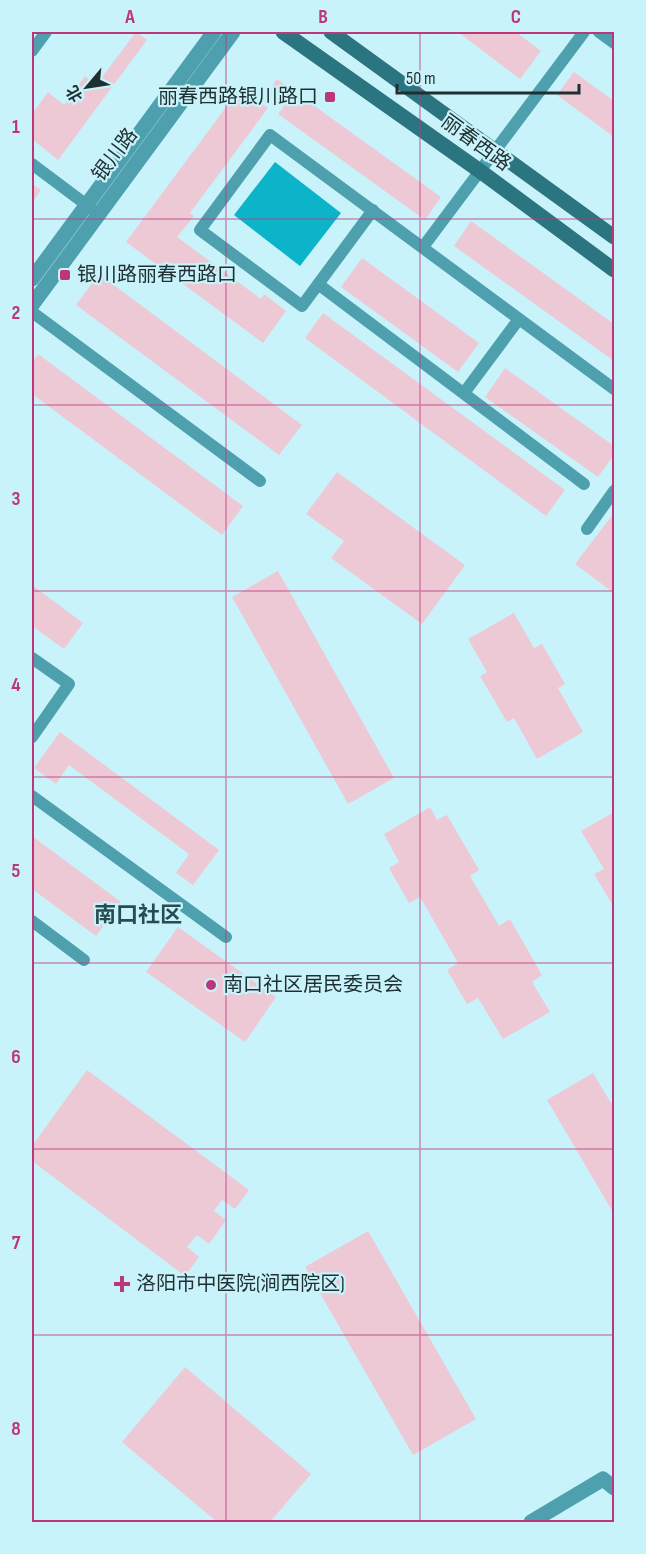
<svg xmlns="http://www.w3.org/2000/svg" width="646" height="1554" font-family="'Sofia Sans Condensed','Noto Sans SC',sans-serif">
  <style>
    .water { fill: #0cb4ca }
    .building { fill: #edc9d6 }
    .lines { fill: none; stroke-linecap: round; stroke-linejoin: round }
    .lane { stroke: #4fa0ae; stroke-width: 12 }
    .street { stroke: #4fa0ae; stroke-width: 15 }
    .secondary { stroke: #2b7580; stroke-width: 15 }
    .grid { fill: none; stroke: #bc377a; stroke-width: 1.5; stroke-opacity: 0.55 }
    .poi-dot { fill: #bc377a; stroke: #c9f3fa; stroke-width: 2 }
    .labels { text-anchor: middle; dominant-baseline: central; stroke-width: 4.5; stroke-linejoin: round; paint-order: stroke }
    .poi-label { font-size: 20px; fill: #1f2f32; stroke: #c9f3fa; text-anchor: start }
    .street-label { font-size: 20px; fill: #1f2f32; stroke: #c9f3fa }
    .quarter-label { font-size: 22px; font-weight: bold; fill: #274d53; stroke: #c9f3fa }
    .neatline { fill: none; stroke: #bc377a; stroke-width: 2 }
    .grid-label { font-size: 20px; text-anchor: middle; font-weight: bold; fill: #bc377a }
  </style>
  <rect width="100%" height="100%" fill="#c9f3fa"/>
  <path class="water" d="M 275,162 L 341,213 L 300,266 L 234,215 Z"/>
  <path class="building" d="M 136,32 L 147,40 L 58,160 L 32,139 L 32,114 L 48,92 L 64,105 L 85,76 L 96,85 Z
    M 458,32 L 516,32 L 541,51 L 520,79 Z
    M 574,72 L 614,101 L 614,137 L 557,95 Z
    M 277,79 L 441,197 L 425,220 L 278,114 L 286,104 L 268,92 Z
    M 241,87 L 268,108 L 190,213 L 194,216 L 177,237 L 261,299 L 264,294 L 286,311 L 263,343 L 126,242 Z
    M 32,184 L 41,190 L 32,203 Z
    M 471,221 L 614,324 L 614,361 L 454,246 Z
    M 362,258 L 479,343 L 458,372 L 341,287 Z
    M 99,274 L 302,425 L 279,455 L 76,305 Z
    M 323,313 L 565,490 L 546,516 L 305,338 Z
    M 38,354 L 243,506 L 222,535 L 32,394 L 32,363 Z
    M 505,368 L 614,446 L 614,455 L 598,477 L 485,397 Z
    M 337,472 L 465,565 L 422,624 L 331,558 L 344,541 L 306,514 Z
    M 614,513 L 614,593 L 575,564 Z
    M 278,571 L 394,778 L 348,804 L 232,597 Z
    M 32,585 L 83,623 L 64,649 L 32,626 Z
    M 514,613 L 534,648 L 542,644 L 565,684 L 558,688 L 583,732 L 537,759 L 514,718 L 507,722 L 480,676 L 487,672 L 468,639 Z
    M 60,732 L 219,850 L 193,885 L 176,873 L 189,854 L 69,765 L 56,784 L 34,768 Z
    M 430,807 L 437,820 L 447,815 L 479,870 L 470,876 L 499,926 L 510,919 L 542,975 L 532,982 L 550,1012 L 503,1039 L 478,998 L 467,1004 L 447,970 L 458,963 L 420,897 L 409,903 L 389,868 L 399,862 L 384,834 Z
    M 614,812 L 614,903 L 612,904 L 594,874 L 604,869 L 581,831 Z
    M 32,836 L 121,902 L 96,936 L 32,889 Z
    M 178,927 L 276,997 L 245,1042 L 146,972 Z
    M 87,1070 L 249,1190 L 235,1209 L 222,1200 L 214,1211 L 226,1220 L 209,1244 L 197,1235 L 187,1247 L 199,1257 L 185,1276 L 32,1161 L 32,1146 Z
    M 593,1073 L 611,1103 L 614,1101 L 614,1214 L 547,1100 Z
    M 368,1231 L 476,1419 L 413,1455 L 305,1267 Z
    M 185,1367 L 311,1474 L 270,1522 L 217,1522 L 122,1442 Z"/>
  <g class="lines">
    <path class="lane" d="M 599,32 L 614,43
      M 32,51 L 46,32
      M 32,164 L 92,209
      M 373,210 L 302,306 L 200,230 L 270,135 L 614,389
      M 423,247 L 584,32
      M 318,284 L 584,484
      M 32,312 L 260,481
      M 464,393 L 519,319
      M 587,529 L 614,491
      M 32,658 L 69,684 L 32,737
      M 32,796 L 226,937
      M 32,921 L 84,960"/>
    <path class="street" d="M 32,279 L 214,32
      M 32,305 L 233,32
      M 531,1522 L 603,1479 L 614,1488"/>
    <path class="secondary" d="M 283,32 L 480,171 L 614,270
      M 331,32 L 614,237"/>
  </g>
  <path class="grid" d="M 226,32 L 226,1522M 420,32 L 420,1522M 32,219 L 614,219M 32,405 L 614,405M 32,591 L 614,591M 32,777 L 614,777M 32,963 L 614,963M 32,1149 L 614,1149M 32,1335 L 614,1335"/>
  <g class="poi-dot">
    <rect x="324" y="91" width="12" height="12" rx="3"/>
    <rect x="59" y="269" width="12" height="12" rx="3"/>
    <circle cx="211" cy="985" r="6"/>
    <path d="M119 1275h6v6h6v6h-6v6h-6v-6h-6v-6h6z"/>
  </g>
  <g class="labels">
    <g class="poi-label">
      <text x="318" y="97" text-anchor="end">丽春西路银川路口</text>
      <text x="77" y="275">银川路丽春西路口</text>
      <text x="223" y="985">南口社区居民委员会</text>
      <text x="136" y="1284">洛阳市中医院(涧西院区)</text>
    </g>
    <g class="street-label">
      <text transform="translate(476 143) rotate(36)">丽春西路</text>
      <text transform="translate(115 155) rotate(-53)">银川路</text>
    </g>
    <g class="quarter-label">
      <text x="138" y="915">南口社区</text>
    </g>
  </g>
  <rect width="646" height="1554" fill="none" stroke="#c9f3fa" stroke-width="66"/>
  <g transform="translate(87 87) rotate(241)" stroke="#c9f3fa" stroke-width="4.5" paint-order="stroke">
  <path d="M0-4.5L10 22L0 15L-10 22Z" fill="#1f2f32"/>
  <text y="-9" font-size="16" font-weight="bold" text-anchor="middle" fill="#1f2f32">北</text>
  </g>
  <path d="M397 84v9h182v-9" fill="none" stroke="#1f2f32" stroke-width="3"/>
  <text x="406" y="84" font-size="18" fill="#1f2f32" stroke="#c9f3fa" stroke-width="4.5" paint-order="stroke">50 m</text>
  <rect x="33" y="33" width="580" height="1488" class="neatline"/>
  <g class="grid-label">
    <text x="130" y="23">A</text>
    <text x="323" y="23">B</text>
    <text x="516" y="23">C</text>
    <text x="16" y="133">1</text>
    <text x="16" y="319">2</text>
    <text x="16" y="505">3</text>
    <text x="16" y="691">4</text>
    <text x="16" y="877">5</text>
    <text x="16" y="1063">6</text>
    <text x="16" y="1249">7</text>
    <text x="16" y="1435">8</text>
  </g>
</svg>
